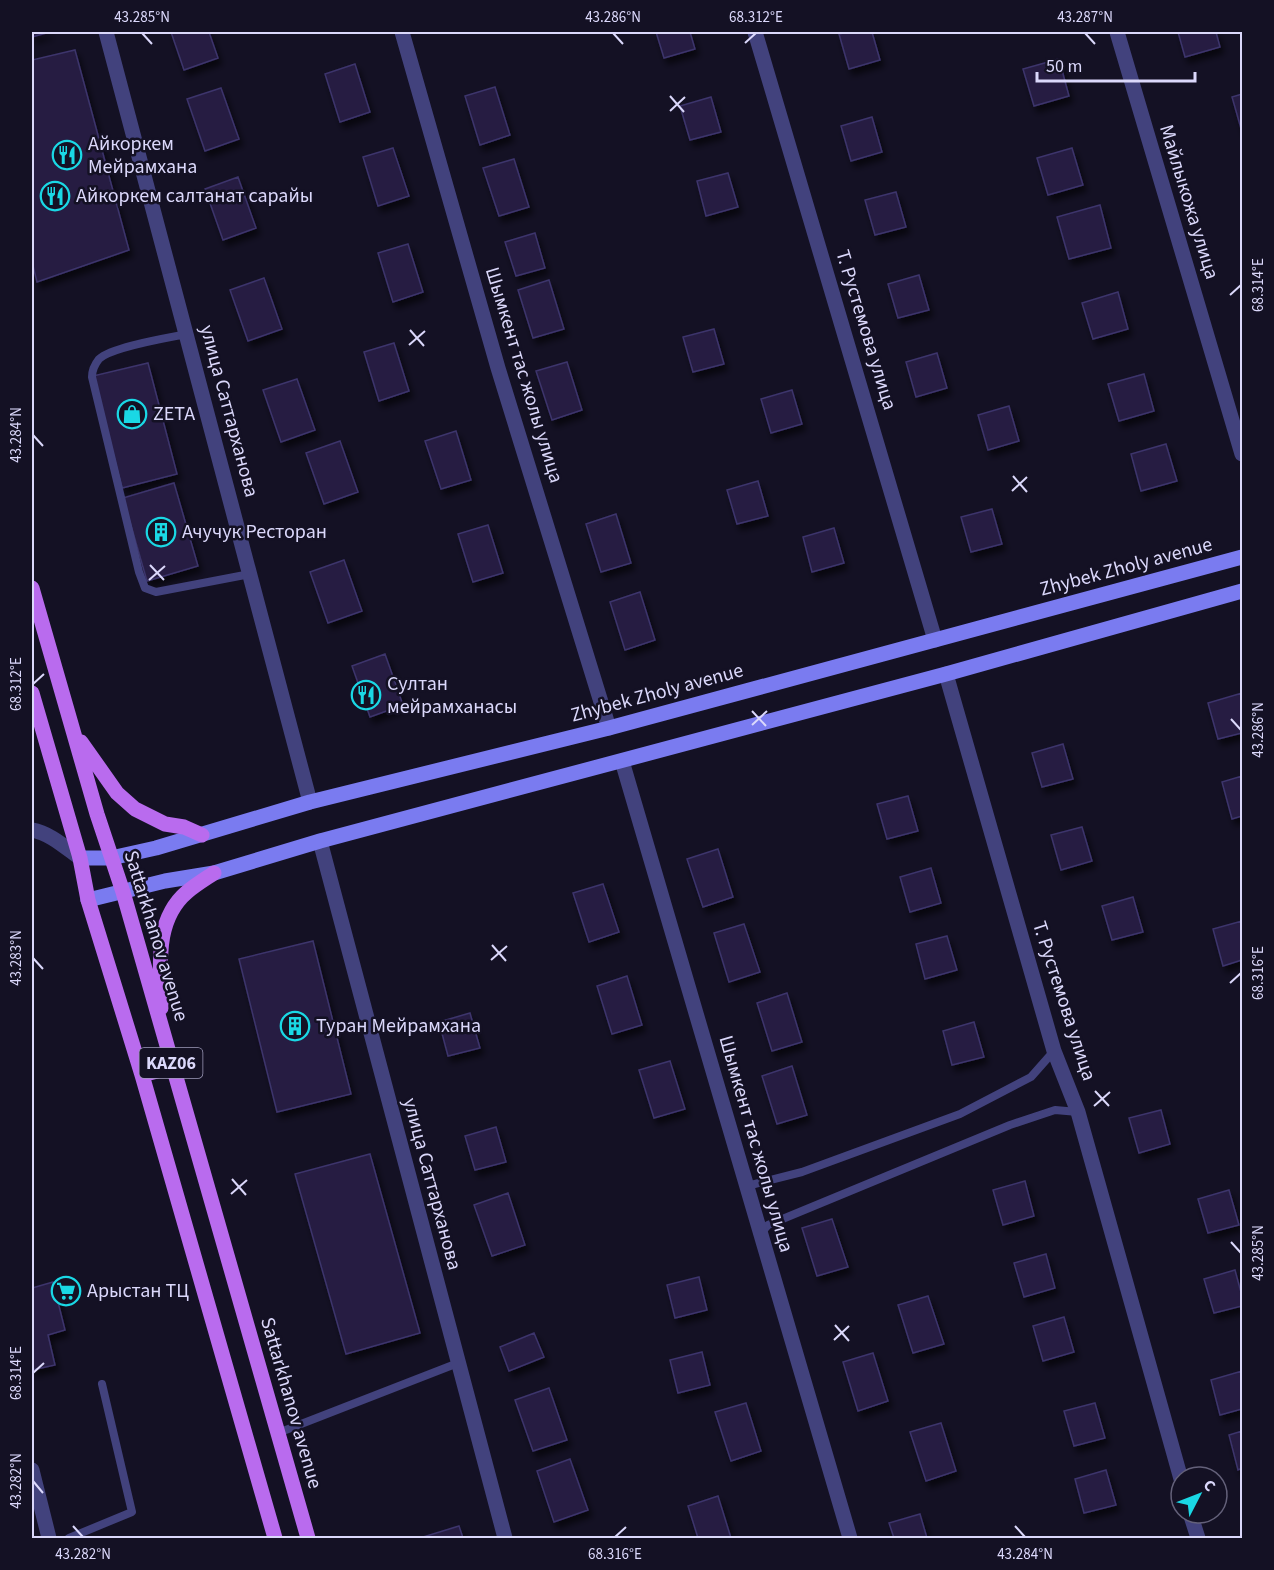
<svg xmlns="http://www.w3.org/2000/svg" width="1274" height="1570" font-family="'Source Sans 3',sans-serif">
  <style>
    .building { fill: #251f42; stroke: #3d346c; stroke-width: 1.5; filter: url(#shadow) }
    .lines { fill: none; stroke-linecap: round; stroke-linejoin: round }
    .lane { stroke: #42427d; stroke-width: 8 }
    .street { stroke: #42427d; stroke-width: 15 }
    .secondary { stroke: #7a7bf0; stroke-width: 15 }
    .primary { stroke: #b96bee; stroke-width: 15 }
    .ticks { fill: none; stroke: #dbd8fb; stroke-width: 2 }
    .labels { text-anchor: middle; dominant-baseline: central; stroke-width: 5; stroke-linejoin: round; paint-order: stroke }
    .shield { fill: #141124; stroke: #9f9cba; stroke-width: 1.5 }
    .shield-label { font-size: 18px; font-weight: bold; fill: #dbd8fb }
    .poi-label { font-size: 20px; fill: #dbd8fb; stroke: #141124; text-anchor: start }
    .street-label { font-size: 20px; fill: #dbd8fb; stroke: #141124 }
    .neatline { fill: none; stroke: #dbd8fb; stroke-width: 2 }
    .ticks-label { font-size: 15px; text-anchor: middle; fill: #dbd8fb }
  </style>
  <defs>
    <filter id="shadow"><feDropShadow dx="3.5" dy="6" stdDeviation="3" flood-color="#0009"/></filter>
  </defs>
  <rect width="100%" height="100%" fill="#141124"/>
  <path class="building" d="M 32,32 L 50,32 L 32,37 Z
    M 171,32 L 209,32 L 218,58 L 184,70 Z
    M 656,32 L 690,32 L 695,49 L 664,58 Z
    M 849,32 L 872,32 L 880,60 L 849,69 L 839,34 Z
    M 1178,32 L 1216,32 L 1220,47 L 1185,57 Z
    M 75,50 L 129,250 L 37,282 L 32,262 L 32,60 Z
    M 1059,59 L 1069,96 L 1034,106 L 1023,69 Z
    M 355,64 L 370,112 L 340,122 L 325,74 Z
    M 495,87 L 510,135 L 480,145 L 465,96 Z
    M 221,88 L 239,139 L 205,151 L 187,99 Z
    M 1242,94 L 1242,132 L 1232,97 Z
    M 711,97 L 721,132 L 690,140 L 680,106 Z
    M 872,117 L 882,152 L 851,161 L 841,126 Z
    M 393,148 L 409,196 L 378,206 L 363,157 Z
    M 1072,148 L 1083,185 L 1048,195 L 1037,158 Z
    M 514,159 L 529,207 L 499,216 L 483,168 Z
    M 728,173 L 738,207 L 706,216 L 697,181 Z
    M 238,177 L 256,228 L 223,240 L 205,189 Z
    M 896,192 L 906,227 L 875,235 L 865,200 Z
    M 1100,205 L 1111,248 L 1069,259 L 1057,217 Z
    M 535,233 L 545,268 L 516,276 L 505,242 Z
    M 408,244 L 423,292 L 393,302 L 378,253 Z
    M 919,275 L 929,310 L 898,318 L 888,284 Z
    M 264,278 L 282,329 L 248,341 L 230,290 Z
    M 549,280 L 564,329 L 533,338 L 518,290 Z
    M 1118,292 L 1128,329 L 1093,339 L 1082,303 Z
    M 714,329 L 724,364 L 693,372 L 683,337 Z
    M 394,343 L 409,391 L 379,401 L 364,352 Z
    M 937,353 L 947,388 L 916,397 L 906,362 Z
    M 567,362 L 582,410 L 552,420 L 536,371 Z
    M 148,363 L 177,474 L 122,488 L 93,376 Z
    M 1144,374 L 1154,411 L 1119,421 L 1108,384 Z
    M 297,379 L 315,430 L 281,442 L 263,390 Z
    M 792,390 L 802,424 L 771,433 L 761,399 Z
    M 1009,406 L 1019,441 L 988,450 L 978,415 Z
    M 456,431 L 471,480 L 441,489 L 425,441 Z
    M 340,441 L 358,492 L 324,504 L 306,453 Z
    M 1166,444 L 1177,481 L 1141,491 L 1131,454 Z
    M 758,481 L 768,516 L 737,524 L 727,490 Z
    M 174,483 L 198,566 L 147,581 L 123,498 Z
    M 992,509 L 1002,544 L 971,552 L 961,517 Z
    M 616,514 L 631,563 L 601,572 L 586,524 Z
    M 488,525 L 503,573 L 473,582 L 458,534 Z
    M 834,528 L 844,563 L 812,572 L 803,537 Z
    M 344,560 L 362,611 L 328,623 L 310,572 Z
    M 640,592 L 655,640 L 625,650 L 610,602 Z
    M 385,654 L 403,705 L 370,717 L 352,666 Z
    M 1242,693 L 1242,733 L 1218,739 L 1208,703 Z
    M 1063,744 L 1073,779 L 1042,787 L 1032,753 Z
    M 1242,776 L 1242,816 L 1232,819 L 1222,782 Z
    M 908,796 L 918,831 L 887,839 L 877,804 Z
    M 1082,827 L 1092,861 L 1061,870 L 1051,835 Z
    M 718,849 L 733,897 L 703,907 L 687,859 Z
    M 931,868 L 941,903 L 910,912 L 900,877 Z
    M 603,884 L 619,932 L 589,942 L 573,893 Z
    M 1133,897 L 1143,932 L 1112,940 L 1102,906 Z
    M 1242,921 L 1242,960 L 1223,966 L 1213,929 Z
    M 744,924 L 760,972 L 729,982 L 714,933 Z
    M 947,936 L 957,970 L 925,979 L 916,944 Z
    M 313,941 L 351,1094 L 277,1112 L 239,959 Z
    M 627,976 L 642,1025 L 612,1034 L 597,986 Z
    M 787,993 L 802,1042 L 772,1051 L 757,1003 Z
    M 470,1013 L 480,1048 L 448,1056 L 439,1022 Z
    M 974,1022 L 984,1057 L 952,1065 L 943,1031 Z
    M 670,1061 L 685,1109 L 654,1118 L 639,1070 Z
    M 792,1066 L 807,1115 L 777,1124 L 762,1076 Z
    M 1161,1110 L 1170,1144 L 1139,1153 L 1129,1118 Z
    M 496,1127 L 506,1162 L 475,1170 L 465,1136 Z
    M 370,1154 L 420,1333 L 346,1354 L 295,1174 Z
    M 1025,1181 L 1034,1216 L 1003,1225 L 993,1190 Z
    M 1229,1190 L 1239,1225 L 1208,1233 L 1198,1199 Z
    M 508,1193 L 525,1245 L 492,1256 L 474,1205 Z
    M 832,1219 L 848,1267 L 817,1276 L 802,1228 Z
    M 1046,1254 L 1055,1288 L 1024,1297 L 1014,1263 Z
    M 1235,1270 L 1242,1296 L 1242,1306 L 1214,1313 L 1204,1279 Z
    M 699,1277 L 707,1310 L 675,1318 L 667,1285 Z
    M 53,1282 L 65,1330 L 48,1335 L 55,1365 L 32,1370 L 32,1288 Z
    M 928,1296 L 944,1344 L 913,1353 L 898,1305 Z
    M 1064,1317 L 1074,1352 L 1043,1361 L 1033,1326 Z
    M 534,1333 L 544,1357 L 509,1371 L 500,1347 Z
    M 702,1352 L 710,1385 L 678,1393 L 670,1360 Z
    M 873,1353 L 888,1401 L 858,1411 L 843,1362 Z
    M 1242,1371 L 1242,1409 L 1220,1415 L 1211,1380 Z
    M 549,1388 L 567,1440 L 533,1451 L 515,1400 Z
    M 746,1403 L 761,1451 L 731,1461 L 715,1412 Z
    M 1095,1403 L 1105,1438 L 1074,1446 L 1064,1411 Z
    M 941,1423 L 956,1471 L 926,1481 L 910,1432 Z
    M 1242,1431 L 1242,1468 L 1238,1470 L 1229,1435 Z
    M 570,1459 L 588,1510 L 554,1522 L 537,1471 Z
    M 1106,1470 L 1116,1505 L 1084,1513 L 1075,1479 Z
    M 718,1496 L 731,1538 L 698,1538 L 688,1506 Z
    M 920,1514 L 927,1538 L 894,1538 L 889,1523 Z
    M 459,1526 L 463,1538 L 420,1538 Z"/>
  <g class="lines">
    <path class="lane" d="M 187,334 C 167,338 111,347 99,359 C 95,364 92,370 92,377 L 139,572 L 145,588 L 156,592 L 250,574
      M 747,1186 L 802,1172 L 960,1114 L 1031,1077 L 1054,1051
      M 760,1234 L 768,1225 L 1010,1125 L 1055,1110 L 1078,1112
      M 278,1433 L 458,1363
      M 69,1538 L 132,1512 L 102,1384"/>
    <path class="street" d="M 106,32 L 310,802
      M 402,32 L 498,368 L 609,728
      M 755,32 L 935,640
      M 1117,32 L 1242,454
      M 946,674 L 1054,1051 L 1078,1112 L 1181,1479
      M 622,761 L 850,1538
      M 32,830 C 50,833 66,848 80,858
      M 320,841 L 505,1538
      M 32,1470 L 49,1538
      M 1190,1513 L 1198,1538"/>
    <path class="secondary" d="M 80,858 L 111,858 L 156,848 L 310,802 L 609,728 L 1242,557
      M 88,900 L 165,881 L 214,873 L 320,841 L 946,674 L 1242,591"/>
    <path class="primary" d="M 32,588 L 97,814 L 123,892 L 308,1538
      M 32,693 L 80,858 L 88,900 L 142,1075 L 275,1538
      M 81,742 L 117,793 L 135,809 L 165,824 L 184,827 L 202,835
      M 161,1008 C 161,969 153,921 187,892 C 195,885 205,879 214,873
      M 142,1075 L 172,1067"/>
  </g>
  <path class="ticks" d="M 142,33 L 152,44M 613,33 L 623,44M 1085,33 L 1095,44M 745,43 L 756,33M 670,96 L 684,112M 670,111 L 685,97M 1230,295 L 1241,285M 410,330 L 424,346M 409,345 L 425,331M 33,435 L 43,446M 1013,476 L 1027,492M 1012,491 L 1027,477M 150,565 L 164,580M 149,580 L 165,566M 33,684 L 44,674M 752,711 L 766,726M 1231,719 L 1241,730M 752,725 L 767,711M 492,945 L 506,961M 33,958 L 43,969M 491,960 L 507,946M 1230,983 L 1241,973M 1095,1091 L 1109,1106M 1094,1106 L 1110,1092M 232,1179 L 246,1195M 231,1194 L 247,1180M 1231,1242 L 1241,1253M 835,1325 L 849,1341M 834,1340 L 849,1326M 33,1373 L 44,1363M 33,1481 L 43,1493M 73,1526 L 83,1537M 1015,1526 L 1025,1537M 615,1537 L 626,1527"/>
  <defs>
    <g id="restaurant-ring" transform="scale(1.5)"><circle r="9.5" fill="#141124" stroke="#1ad8e5" stroke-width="1.5"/><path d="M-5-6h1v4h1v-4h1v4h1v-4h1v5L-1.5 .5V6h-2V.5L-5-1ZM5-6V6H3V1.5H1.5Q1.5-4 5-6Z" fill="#1ad8e5"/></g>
    <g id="shop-ring" transform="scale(1.5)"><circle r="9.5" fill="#141124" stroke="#1ad8e5" stroke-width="1.5"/><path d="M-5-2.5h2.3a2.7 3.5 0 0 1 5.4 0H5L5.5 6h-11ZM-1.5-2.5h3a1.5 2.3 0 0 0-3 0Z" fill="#1ad8e5"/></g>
    <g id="building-ring" transform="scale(1.5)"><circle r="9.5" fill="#141124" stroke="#1ad8e5" stroke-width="1.5"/><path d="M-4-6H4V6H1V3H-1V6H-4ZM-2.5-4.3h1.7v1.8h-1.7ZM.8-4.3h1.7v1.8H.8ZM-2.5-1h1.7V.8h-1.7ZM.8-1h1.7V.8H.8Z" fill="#1ad8e5"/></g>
    <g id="supermarket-ring" transform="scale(1.5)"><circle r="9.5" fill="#141124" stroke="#1ad8e5" stroke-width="1.5"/><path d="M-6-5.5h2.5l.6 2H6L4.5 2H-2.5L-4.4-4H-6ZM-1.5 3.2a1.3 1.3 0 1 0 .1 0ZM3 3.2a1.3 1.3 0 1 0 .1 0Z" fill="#1ad8e5"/></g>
  </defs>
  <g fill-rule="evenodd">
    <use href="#restaurant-ring" x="67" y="155"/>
    <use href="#restaurant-ring" x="55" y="196"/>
    <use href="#shop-ring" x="132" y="414"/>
    <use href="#building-ring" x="161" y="532"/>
    <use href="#restaurant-ring" x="366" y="695"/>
    <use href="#building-ring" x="295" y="1026"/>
    <use href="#supermarket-ring" x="66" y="1291"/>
  </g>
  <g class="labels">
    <rect class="shield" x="139.5" y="1048" width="63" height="30" rx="4.5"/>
    <g class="shield-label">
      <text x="171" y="1063">KАZ06</text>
    </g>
    <g class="poi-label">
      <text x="88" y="144">Айкоркем<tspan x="88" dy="23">Мейрамхана</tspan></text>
      <text x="76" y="196">Айкоркем салтанат сарайы</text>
      <text x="153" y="414">ZETA</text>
      <text x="182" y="532">Ачучук Ресторан</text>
      <text x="387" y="684">Султан<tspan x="387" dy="23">мейрамханасы</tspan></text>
      <text x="316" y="1026">Туран Мейрамхана</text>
      <text x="87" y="1291">Арыстан ТЦ</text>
    </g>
    <g class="street-label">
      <text transform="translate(1189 202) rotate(73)">Майлыкожа улица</text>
      <text transform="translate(866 330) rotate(73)">Т. Рустемова улица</text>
      <text transform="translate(524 375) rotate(73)">Шымкент тас жолы улица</text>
      <text transform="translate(229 411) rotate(75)">улица Саттарханова</text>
      <text transform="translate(1126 567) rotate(-15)">Zhybek Zholy avenue</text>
      <text transform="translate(657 693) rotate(-15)">Zhybek Zholy avenue</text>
      <text transform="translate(156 936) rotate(73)">Sattarkhanov avenue</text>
      <text transform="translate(1064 1001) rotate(72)">Т. Рустемова улица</text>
      <text transform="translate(756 1144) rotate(74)">Шымкент тас жолы улица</text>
      <text transform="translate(432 1184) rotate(75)">улица Саттарханова</text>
      <text transform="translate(291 1403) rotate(74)">Sattarkhanov avenue</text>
    </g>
  </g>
  <rect width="1274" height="1570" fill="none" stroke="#141124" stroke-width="66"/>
  <g transform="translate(1199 1495) rotate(48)"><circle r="28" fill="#141124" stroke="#64617a" stroke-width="1.5"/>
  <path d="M0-4.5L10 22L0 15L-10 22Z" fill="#1ad8e5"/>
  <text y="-9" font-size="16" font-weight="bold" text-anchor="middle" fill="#dbd8fb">С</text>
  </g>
  <path d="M1037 72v9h158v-9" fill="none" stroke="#dbd8fb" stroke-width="3"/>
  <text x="1046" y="72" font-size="18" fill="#dbd8fb" stroke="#141124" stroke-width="4.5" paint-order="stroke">50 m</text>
  <rect x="33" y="33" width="1208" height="1504" class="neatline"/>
  <g class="ticks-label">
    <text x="142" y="22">43.285°N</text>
    <text x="613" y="22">43.286°N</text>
    <text x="756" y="22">68.312°E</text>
    <text x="1085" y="22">43.287°N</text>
    <text transform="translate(1258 285) rotate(-90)" y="5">68.314°E</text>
    <text transform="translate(16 435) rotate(-90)" y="5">43.284°N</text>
    <text transform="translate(16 684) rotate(-90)" y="5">68.312°E</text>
    <text transform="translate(1258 730) rotate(-90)" y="5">43.286°N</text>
    <text transform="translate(16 958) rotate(-90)" y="5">43.283°N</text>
    <text transform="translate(1258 973) rotate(-90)" y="5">68.316°E</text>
    <text transform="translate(1258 1253) rotate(-90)" y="5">43.285°N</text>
    <text transform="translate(16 1373) rotate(-90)" y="5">68.314°E</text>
    <text transform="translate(16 1481) rotate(-90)" y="5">43.282°N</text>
    <text x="83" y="1559">43.282°N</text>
    <text x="615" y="1559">68.316°E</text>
    <text x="1025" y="1559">43.284°N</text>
  </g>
</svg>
